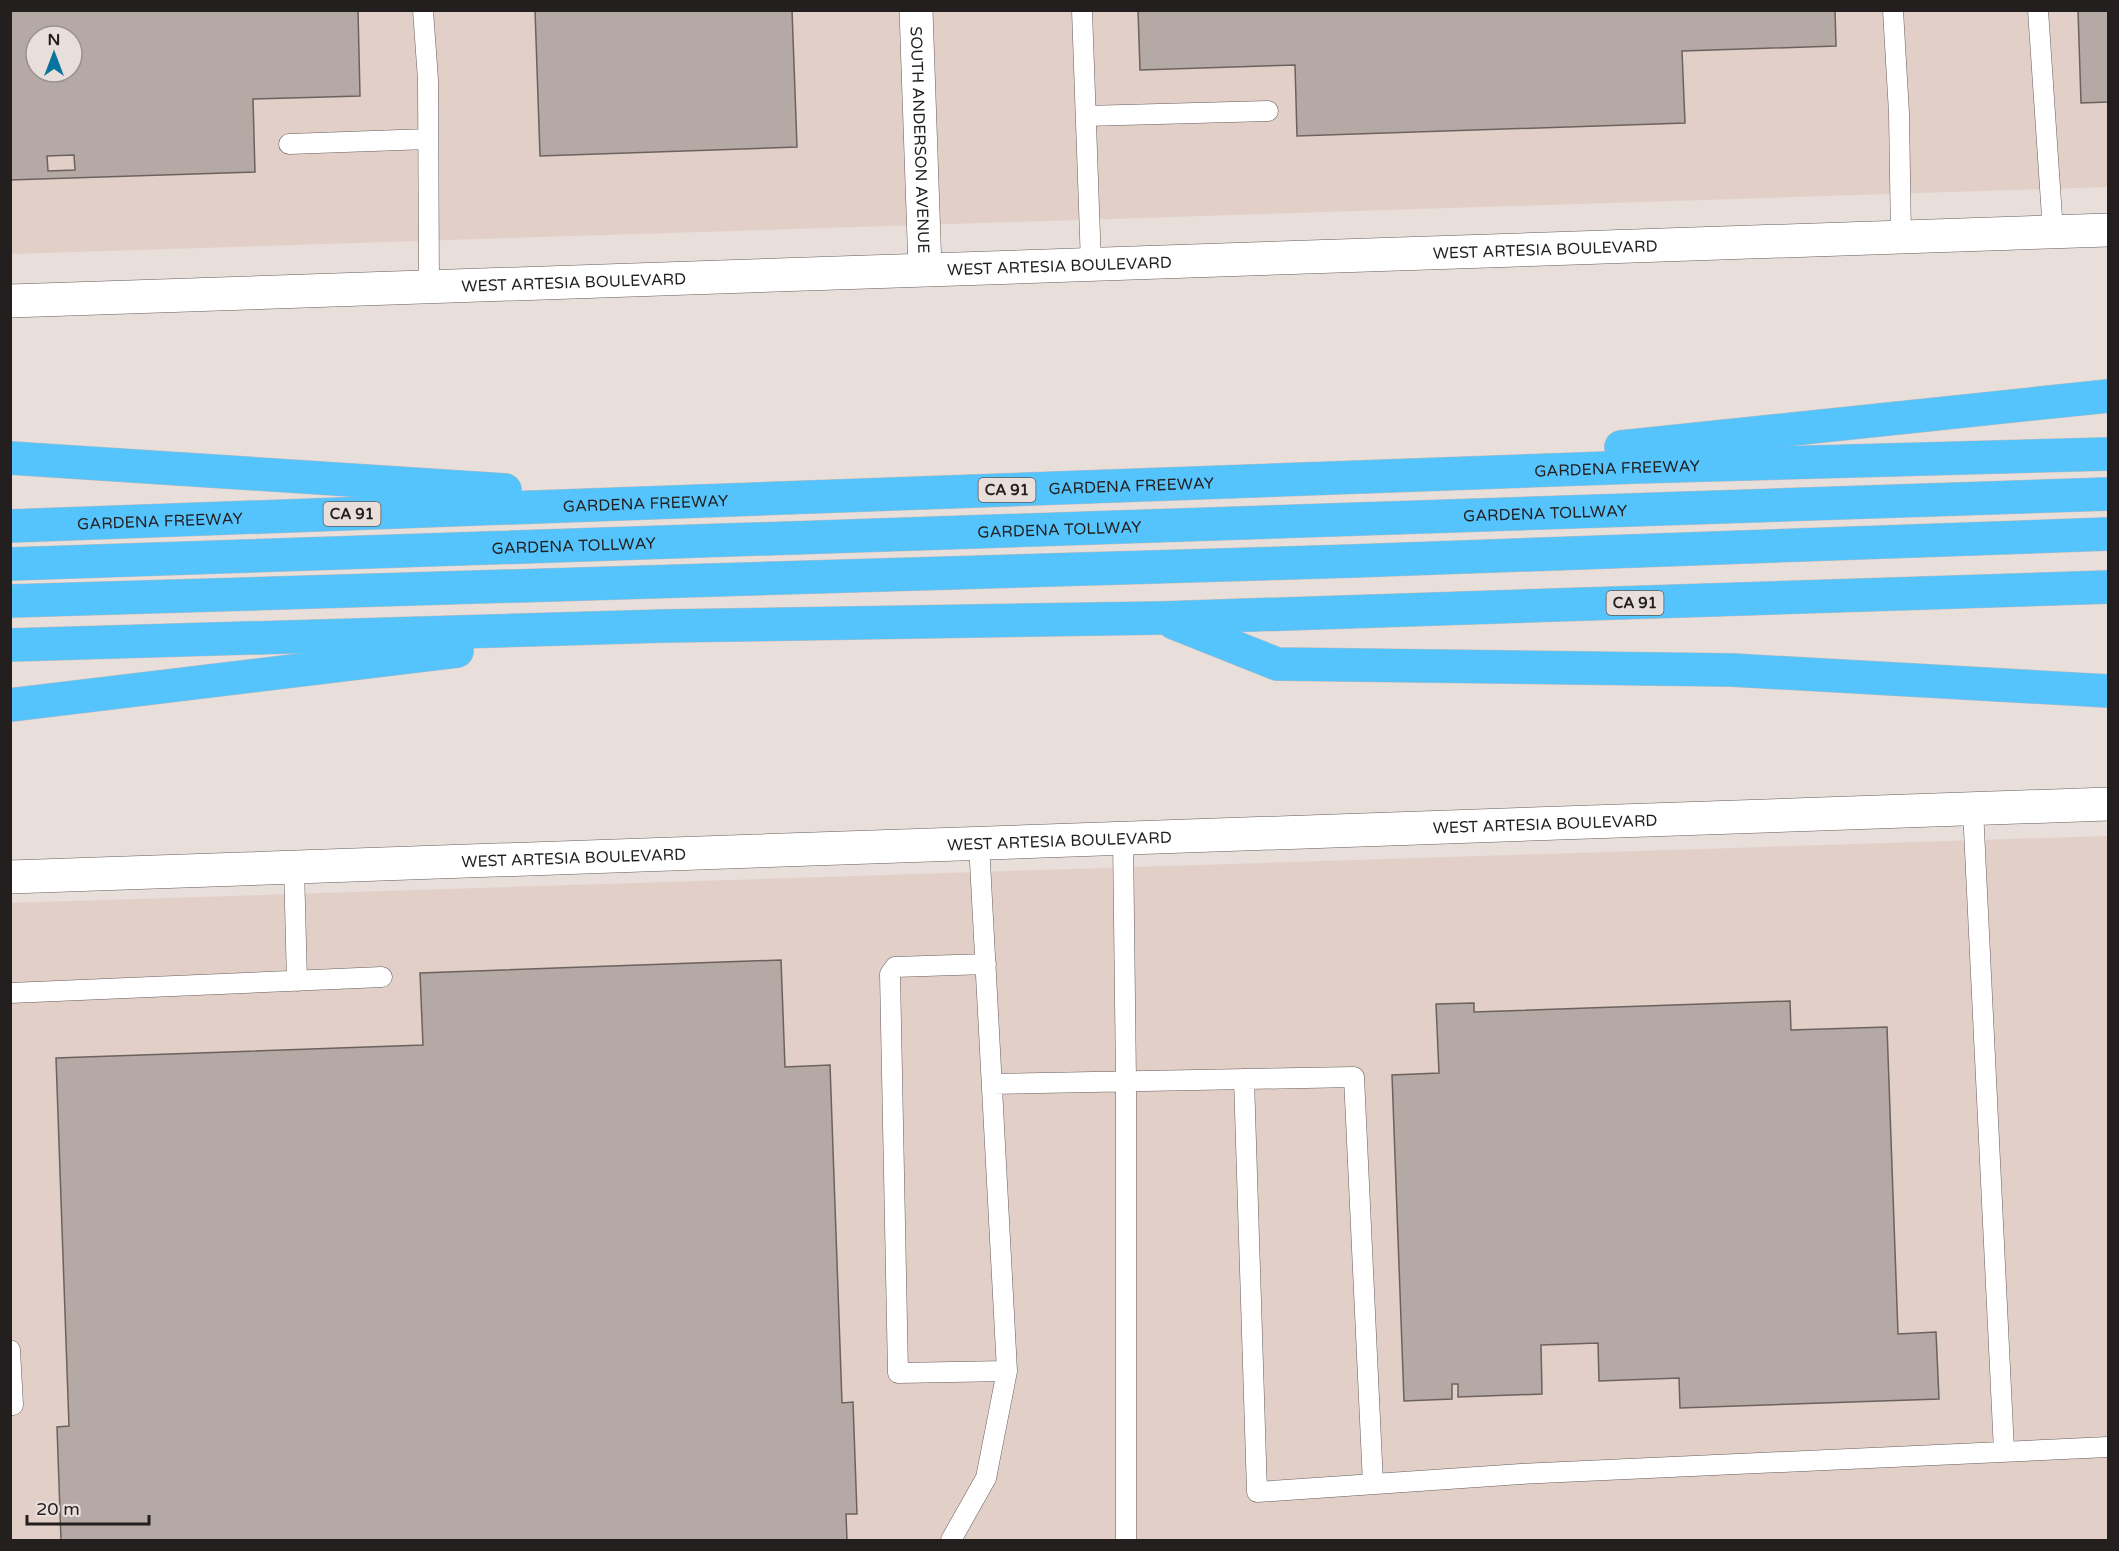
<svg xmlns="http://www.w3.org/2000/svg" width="2119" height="1551" font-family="'Varela Round',sans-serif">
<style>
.built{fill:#e2cfc8;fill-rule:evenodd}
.building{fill:#b4a9a5;stroke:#6b625e;stroke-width:1.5;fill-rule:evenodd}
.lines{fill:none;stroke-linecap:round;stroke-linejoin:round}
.service-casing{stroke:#665d59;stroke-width:21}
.minor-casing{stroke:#665d59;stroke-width:34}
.secondary-casing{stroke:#665d59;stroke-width:34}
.motorway-casing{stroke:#bdbcbc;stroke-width:34}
.service{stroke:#fff;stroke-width:20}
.minor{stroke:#fff;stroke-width:33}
.secondary{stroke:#fff;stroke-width:33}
.motorway{stroke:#55c3fc;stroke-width:33}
.labels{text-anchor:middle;stroke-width:6;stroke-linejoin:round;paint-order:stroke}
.shield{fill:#e8deda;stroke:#5e5856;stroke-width:1.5}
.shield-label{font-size:15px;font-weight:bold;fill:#231f1e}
.street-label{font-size:16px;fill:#231f1e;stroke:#e8deda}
</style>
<rect width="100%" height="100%" fill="#e8deda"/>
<path class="built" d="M 10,11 L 2108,11 L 2108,187 L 11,254 ZM 36,36 L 72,36 L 72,72 L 36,72 Z
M 2108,836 L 2108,1540 L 11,1540 L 10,903 Z"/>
<path class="building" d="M 10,10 L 358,10 L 360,96 L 253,99 L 255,172 L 10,180 ZM 36,36 L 72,36 L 72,72 L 36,72 ZM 74,155 L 75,170 L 48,171 L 47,156 Z
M 535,10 L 792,10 L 797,147 L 540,156 Z
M 1138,10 L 1835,10 L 1836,46 L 1682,51 L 1685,123 L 1297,136 L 1295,65 L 1140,70 Z
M 2078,10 L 2108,10 L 2108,102 L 2081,103 Z
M 781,960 L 785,1067 L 830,1065 L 842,1403 L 853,1402 L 857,1514 L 846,1514 L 847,1540 L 61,1540 L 57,1427 L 69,1426 L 56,1058 L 423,1045 L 420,973 Z
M 1790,1001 L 1791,1030 L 1887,1027 L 1898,1334 L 1936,1332 L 1939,1399 L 1680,1408 L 1679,1378 L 1599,1381 L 1598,1343 L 1541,1345 L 1542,1394 L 1458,1397 L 1458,1384 L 1452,1384 L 1452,1399 L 1404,1401 L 1392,1075 L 1439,1073 L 1436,1004 L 1474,1003 L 1474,1012 Z"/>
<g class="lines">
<g class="service-casing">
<path id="service" d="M 423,10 L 428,80 L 429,286
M 1082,10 L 1091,264
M 1893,10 L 1899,113 L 1901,237
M 2038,10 L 2053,232
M 1086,116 L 1268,111
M 289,144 L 428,139
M 1973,809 L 2004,1451
M 1123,838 L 1126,1081 L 1126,1540
M 294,867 L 297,981
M 986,964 L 895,967 L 890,974 L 898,1373 L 1007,1371
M 10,993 L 382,977
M 1244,1079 L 1257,1492 L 1521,1474 L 2108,1447
M 992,1084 L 1354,1077 L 1373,1484
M 10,1350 L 13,1405 L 10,1405
M 951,1540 L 986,1478 L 1007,1371 L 979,843"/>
</g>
<g class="minor-casing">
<g id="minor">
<path id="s1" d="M 916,10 L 925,269"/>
</g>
</g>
<g class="secondary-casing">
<g id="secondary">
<path id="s2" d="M 10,301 L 2108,230"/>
<path id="s3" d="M 10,877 L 2108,804"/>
</g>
</g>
<g class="motorway-casing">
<g id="motorway">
<path d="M 1621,447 L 2108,396"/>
<path d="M 10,458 L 505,490"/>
<path id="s4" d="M 10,526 L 1636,467 L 2108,454"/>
<path id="s5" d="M 10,564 L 2108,494"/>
<path d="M 10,601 L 1353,561 L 2108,534"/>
<path d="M 1174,623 L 1277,664 L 1732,670 L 2108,691"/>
<path d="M 10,645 L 664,626 L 1161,618 L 2108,587"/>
<path d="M 10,705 L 457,651"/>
</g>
</g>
<use href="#service" class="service"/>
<use href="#minor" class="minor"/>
<use href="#secondary" class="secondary"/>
<use href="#motorway" class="motorway"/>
</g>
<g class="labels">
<g class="shield">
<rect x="978.5" y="478" width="57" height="24" rx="4.5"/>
<rect x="323.5" y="502" width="57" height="24" rx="4.5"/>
<rect x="1606.5" y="591" width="57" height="24" rx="4.5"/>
</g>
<g class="shield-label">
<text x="1007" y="495">CA 91</text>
<text x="352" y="519">CA 91</text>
<text x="1635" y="608">CA 91</text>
</g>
<g class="street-label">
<text dy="6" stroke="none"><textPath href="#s1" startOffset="130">SOUTH ANDERSON AVENUE</textPath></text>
<text dy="6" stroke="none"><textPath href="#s2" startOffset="1536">WEST ARTESIA BOULEVARD</textPath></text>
<text dy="6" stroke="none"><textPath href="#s2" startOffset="1050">WEST ARTESIA BOULEVARD</textPath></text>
<text dy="6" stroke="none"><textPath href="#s2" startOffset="564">WEST ARTESIA BOULEVARD</textPath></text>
<text dy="6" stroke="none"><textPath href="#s4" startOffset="1608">GARDENA FREEWAY</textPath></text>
<text dy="6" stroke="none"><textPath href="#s4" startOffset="1122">GARDENA FREEWAY</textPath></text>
<text dy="6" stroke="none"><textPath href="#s4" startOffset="636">GARDENA FREEWAY</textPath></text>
<text dy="6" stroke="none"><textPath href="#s5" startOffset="1536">GARDENA TOLLWAY</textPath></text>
<text dy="6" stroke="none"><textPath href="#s4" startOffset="150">GARDENA FREEWAY</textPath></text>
<text dy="6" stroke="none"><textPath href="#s5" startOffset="1050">GARDENA TOLLWAY</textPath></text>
<text dy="6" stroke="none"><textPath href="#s5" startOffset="564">GARDENA TOLLWAY</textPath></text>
<text dy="6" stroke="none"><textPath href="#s3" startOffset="1536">WEST ARTESIA BOULEVARD</textPath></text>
<text dy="6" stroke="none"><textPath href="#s3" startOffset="1050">WEST ARTESIA BOULEVARD</textPath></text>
<text dy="6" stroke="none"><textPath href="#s3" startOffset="564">WEST ARTESIA BOULEVARD</textPath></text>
</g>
</g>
<rect width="2119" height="1551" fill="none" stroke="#231f1e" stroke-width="24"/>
<g transform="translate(54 54)"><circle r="28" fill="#e8deda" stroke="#99928f" stroke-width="1.5"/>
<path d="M0-4.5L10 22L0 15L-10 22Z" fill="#08739e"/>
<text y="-9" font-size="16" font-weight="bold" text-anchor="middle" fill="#231f1e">N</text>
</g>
<path d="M27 1515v9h122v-9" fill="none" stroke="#231f1e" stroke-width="3"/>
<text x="36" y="1515" font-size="18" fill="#231f1e" stroke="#e8deda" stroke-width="4.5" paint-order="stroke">20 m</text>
</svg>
